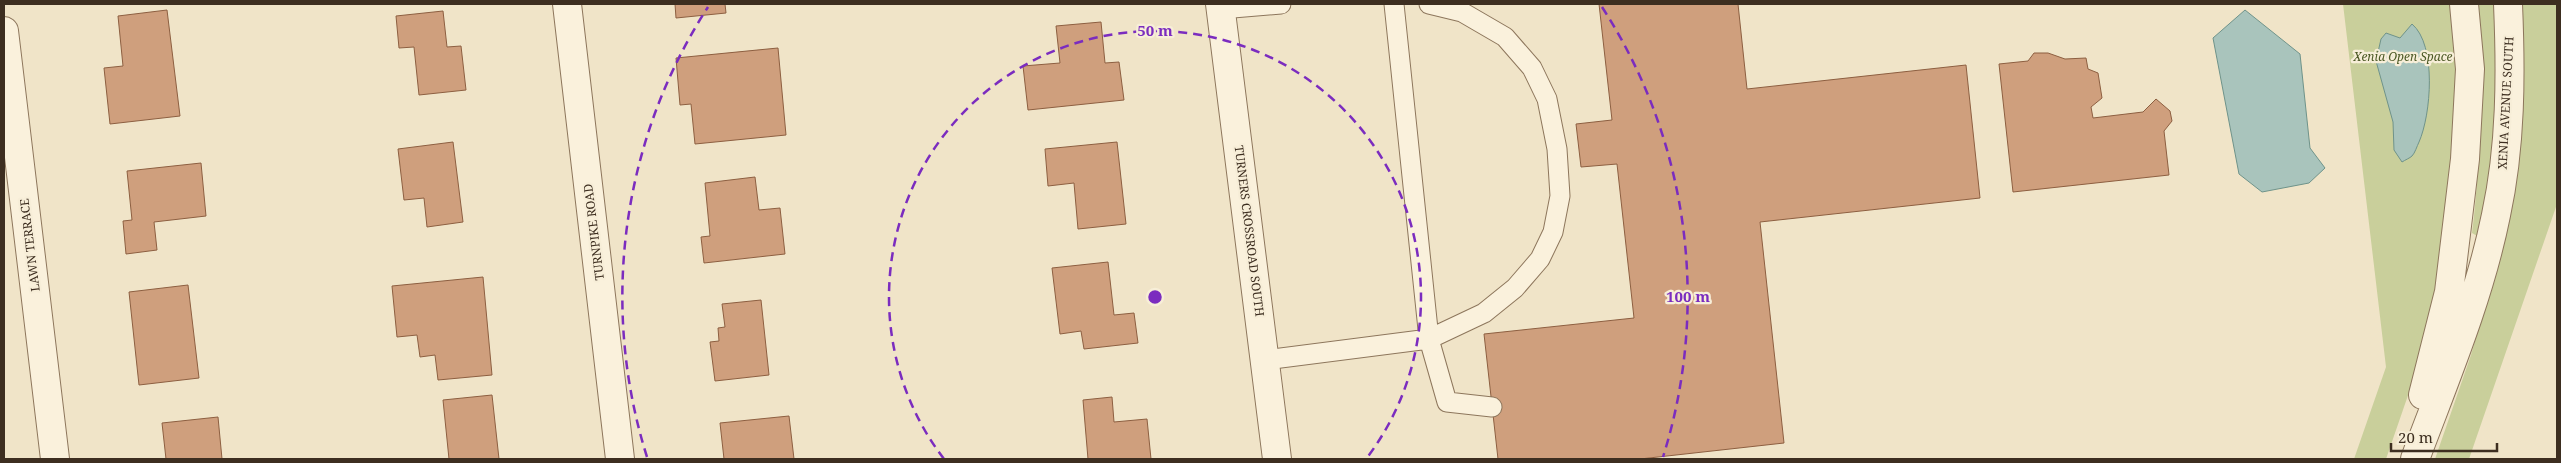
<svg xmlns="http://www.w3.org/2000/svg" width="2561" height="463" font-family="'Noto Serif',serif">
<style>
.green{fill:#c9cf9b}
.water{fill:#a9c4bc;stroke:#6f938a}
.building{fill:#cf9f7d;stroke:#8d5f41}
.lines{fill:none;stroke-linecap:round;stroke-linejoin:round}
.service-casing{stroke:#8d765c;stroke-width:21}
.minor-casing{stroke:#8d765c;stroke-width:30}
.tertiary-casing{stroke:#8d765c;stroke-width:30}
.service{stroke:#faf1dc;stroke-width:19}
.minor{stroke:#faf1dc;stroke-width:28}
.tertiary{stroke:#faf1dc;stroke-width:28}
.ring{fill:none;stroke:#7b2cbf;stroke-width:2.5;stroke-dasharray:9 6}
.labels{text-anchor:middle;stroke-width:4.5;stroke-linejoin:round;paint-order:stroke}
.park-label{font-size:12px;font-style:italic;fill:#4d5a26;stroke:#f7eed8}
.street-label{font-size:12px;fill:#3d2e20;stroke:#f7eed8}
.centre{fill:#7b2cbf;stroke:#f7eed8;stroke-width:2.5}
.ring-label{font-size:15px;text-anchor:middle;font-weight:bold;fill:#7b2cbf;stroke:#f7eed8;stroke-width:4.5;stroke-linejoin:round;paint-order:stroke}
</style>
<rect width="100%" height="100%" fill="#f0e4c8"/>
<path class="green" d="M 2343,4 L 2453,4 L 2456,62 L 2455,103 L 2444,258 L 2423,352 L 2386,459 L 2354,459 L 2386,367 Z
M 2476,4 L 2496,4 L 2497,53 L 2494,148 L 2479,237 L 2472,233 C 2482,157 2479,81 2476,4 Z
M 2520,4 L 2557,4 L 2557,204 L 2469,459 L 2435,459 L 2471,355 L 2493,277 Z"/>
<path class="water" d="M 2245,10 L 2300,54 L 2310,148 L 2325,168 L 2309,183 L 2262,192 L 2239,174 L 2213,38 Z
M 2412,24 C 2437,45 2431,115 2419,142 C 2417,146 2415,153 2412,156 C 2410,158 2405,160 2402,162 L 2394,150 L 2393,122 L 2376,61 L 2381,39 L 2386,33 L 2400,38 Z"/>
<path class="building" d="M 675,4 L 725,4 L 726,13 L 676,18 Z
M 1599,4 L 1738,4 L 1747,89 L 1966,65 L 1980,198 L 1760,222 L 1784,443 L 1640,459 L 1498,459 L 1484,334 L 1634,318 L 1617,164 L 1581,167 L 1576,124 L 1612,120 Z
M 167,10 L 180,116 L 110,124 L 104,68 L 123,66 L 118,16 Z
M 443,11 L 447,47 L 461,46 L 466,90 L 419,95 L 414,47 L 399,48 L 396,16 Z
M 1101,22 L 1105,63 L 1119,62 L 1124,100 L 1028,110 L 1023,66 L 1060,63 L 1056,26 Z
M 778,48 L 786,135 L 695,144 L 691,104 L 680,105 L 676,58 Z
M 2034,53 L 2048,53 L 2065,59 L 2086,58 L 2088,69 L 2098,73 L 2102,98 L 2091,107 L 2093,118 L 2143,112 L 2156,99 L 2170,111 L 2172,121 L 2164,131 L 2169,175 L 2013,192 L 1999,64 L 2028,61 Z
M 453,142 L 463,222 L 427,227 L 424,198 L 404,200 L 398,149 Z
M 1117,142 L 1126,224 L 1078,229 L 1074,183 L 1048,186 L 1045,149 Z
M 201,163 L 206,216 L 154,222 L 157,250 L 126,254 L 123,221 L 132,220 L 127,171 Z
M 755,177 L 759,210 L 780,208 L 785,254 L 704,263 L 701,237 L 710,236 L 705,183 Z
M 1108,262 L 1114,315 L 1134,313 L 1138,343 L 1084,349 L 1081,331 L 1060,334 L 1052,268 Z
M 483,277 L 492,375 L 438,380 L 435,355 L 420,357 L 417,335 L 397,337 L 392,286 Z
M 188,285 L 199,378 L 139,385 L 129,292 Z
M 761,300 L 769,375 L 715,381 L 710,342 L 719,341 L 718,328 L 725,327 L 722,304 Z
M 492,395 L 499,459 L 449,459 L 443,400 Z
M 1112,397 L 1114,422 L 1147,419 L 1151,459 L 1088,459 L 1083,400 Z
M 789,416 L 794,459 L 724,459 L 720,423 Z
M 218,417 L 222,459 L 166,459 L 162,423 Z"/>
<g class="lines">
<g class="service-casing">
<path id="service" d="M 1394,4 L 1429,339 L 1447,402 L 1492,407
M 1221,9 L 1281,4
M 1265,360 L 1429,339 L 1484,313 L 1515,288 L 1540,259 L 1553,232 L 1560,196 L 1557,149 L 1547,99 L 1532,68 L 1505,37 L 1462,12 L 1429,4"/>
</g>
<g class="minor-casing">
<path id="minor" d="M 567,4 L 620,459
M 1220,4 L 1277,459
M 4,31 L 55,459"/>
</g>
<g class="tertiary-casing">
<path id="tertiary" d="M 2423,395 L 2449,292 L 2465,159 L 2470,69 L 2464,4
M 2415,459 C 2445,379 2479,299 2496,215 C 2511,146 2511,74 2508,4"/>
</g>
<use href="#service" class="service"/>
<use href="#minor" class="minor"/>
<use href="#tertiary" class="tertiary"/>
</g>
<g class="ring">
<path d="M944 459A266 266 0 1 1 1366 459"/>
<path d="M647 457A533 533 0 0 1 708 7M1602 7A533 533 0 0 1 1663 457"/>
</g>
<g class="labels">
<g class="park-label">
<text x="2403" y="61">Xenia Open Space</text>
</g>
<g class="street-label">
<text transform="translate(2506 103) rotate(-87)" y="4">XENIA AVENUE SOUTH</text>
<text transform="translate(1249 231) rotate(83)" y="4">TURNERS CROSSROAD SOUTH</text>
<text transform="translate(594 232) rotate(-97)" y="4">TURNPIKE ROAD</text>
<text transform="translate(30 245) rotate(-97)" y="4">LAWN TERRACE</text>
</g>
</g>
<circle cx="1155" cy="297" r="8" class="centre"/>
<g class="ring-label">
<text x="1155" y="36">50 m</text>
<text x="1688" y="302">100 m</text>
</g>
<rect width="2561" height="463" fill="none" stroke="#3d2e20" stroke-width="10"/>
<path d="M2391 443v8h106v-8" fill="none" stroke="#3d2e20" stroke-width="2.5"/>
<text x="2398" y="443" font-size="15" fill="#3d2e20" stroke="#f7eed8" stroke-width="4" paint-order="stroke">20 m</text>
</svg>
